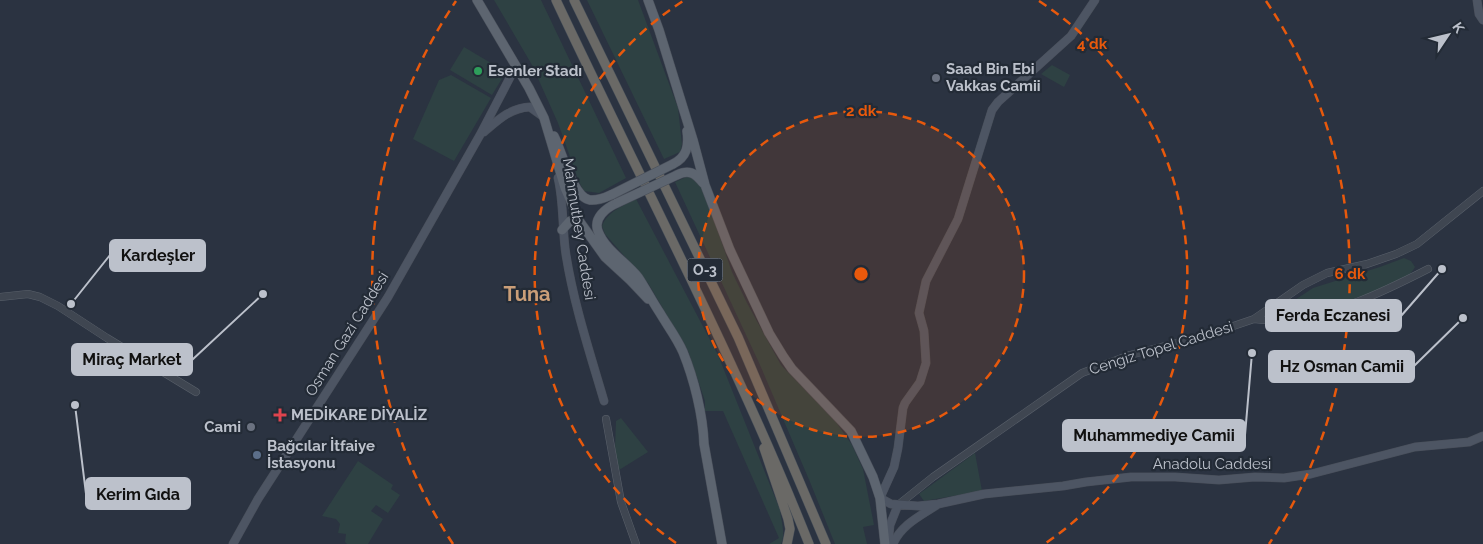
<svg xmlns="http://www.w3.org/2000/svg" width="1483" height="544" font-family="Raleway,sans-serif">
<style>
.green{fill:#2e4143}
.lines{fill:none;stroke-linecap:round;stroke-linejoin:round}
.tertiary-casing{stroke:#5a616b;stroke-width:8}
.secondary-casing{stroke:#494f5a;stroke-width:9}
.primary-casing{stroke:#494f5a;stroke-width:10}
.trunk-casing{stroke:#464e58;stroke-width:10}
.tertiary{stroke:#3f4651;stroke-width:7}
.secondary{stroke:#4d5563;stroke-width:8}
.primary{stroke:#5d6570;stroke-width:9}
.trunk{stroke:#6a6966;stroke-width:9}
.primary-bridge-casing{stroke:#494f5a;stroke-width:10;stroke-linecap:butt}
.primary-bridge{stroke:#5d6570;stroke-width:9}
.ring{fill:none;stroke:#e8590c;stroke-width:2.5;stroke-dasharray:9 6}
.leisure-dot{fill:#2e9e5b;stroke:#232b36;stroke-width:2}
.worship-dot{fill:#6b7280;stroke:#232b36;stroke-width:2}
.health-dot{fill:#e0444e;stroke:#232b36;stroke-width:2}
.service-dot{fill:#5c6f8a;stroke:#232b36;stroke-width:2}
.labels{text-anchor:middle;stroke-width:4.5;stroke-linejoin:round;paint-order:stroke}
.shield{fill:#232b36;stroke:#8e949e;stroke-width:1}
.shield-label{font-size:14px;font-weight:bold;fill:#bcc1cb}
.poi-label{font-size:15px;font-weight:bold;fill:#bcc1cb;stroke:#232b36;text-anchor:start}
.street-label{font-size:15px;fill:#bcc1cb;stroke:#232b36}
.district-label{font-size:20px;font-weight:bold;fill:#ca9e78;stroke:#232b36}
.centre{fill:#e8590c;stroke:#232b36;stroke-width:2.5}
.ring-label{font-size:15px;text-anchor:middle;font-weight:bold;fill:#e8590c;stroke:#232b36;stroke-width:4.5;stroke-linejoin:round;paint-order:stroke}
.leader{fill:none;stroke:#bcc1cb;stroke-width:2}
.callout-dot{fill:#bcc1cb;stroke:#232b36;stroke-width:2}
.callout{fill:#bcc1cb;stroke:#bcc1cb;stroke-width:2}
.callout-label{font-size:16px;text-anchor:middle;font-weight:bold;fill:#111}
</style>
<rect width="100%" height="100%" fill="#2b3341"/>
<path class="green" d="M 494,0 L 541,0 L 626,178 L 599,193 L 584,191 L 579,182 L 558,123 L 532,65 Z
M 587,0 L 638,0 L 678,108 L 682,144 L 680,152 L 664,159 Z
M 464,47 L 506,72 L 492,95 L 450,70 Z
M 1052,65 L 1070,75 L 1064,87 L 1041,74 Z
M 451,75 L 491,98 L 454,161 L 413,139 L 439,80 Z
M 686,177 L 693,177 L 701,183 L 732,272 L 747,303 L 781,365 L 836,422 L 852,445 L 863,469 L 874,525 L 863,527 L 867,544 L 835,544 L 810,482 L 760,365 L 675,182 Z
M 636,199 L 718,355 L 780,510 C 781,520 786,534 781,544 L 769,544 L 779,538 L 723,411 L 705,411 L 705,401 L 688,351 L 648,283 L 605,234 L 602,226 C 608,211 623,206 636,199 Z
M 1404,258 L 1411,261 L 1415,267 C 1412,272 1409,276 1404,278 C 1383,290 1298,321 1276,317 L 1275,313 L 1313,288 L 1380,267 Z
M 621,418 L 648,452 L 619,470 L 615,449 L 616,421 Z
M 975,453 L 982,491 L 924,501 L 919,494 Z
M 358,461 L 393,485 L 391,489 L 400,495 L 388,513 L 376,505 L 371,511 L 383,519 L 368,544 L 347,544 L 345,542 L 346,534 L 338,533 L 340,524 L 336,519 L 322,516 Z"/>
<g class="lines">
<g class="tertiary-casing">
<path id="tertiary" d="M 0,297 L 28,294 L 40,297 L 58,306 L 107,338 L 196,392
M 1254,319 C 1263,320 1273,321 1282,320 C 1334,316 1383,292 1428,269
M 606,419 L 621,502 L 636,544
M 898,505 L 933,477 L 1082,373 L 1130,355 L 1207,335 L 1254,319 L 1303,285 L 1327,273 L 1367,264 L 1396,254 L 1417,244 L 1483,191"/>
</g>
<g class="secondary-casing">
<path id="secondary" d="M 1095,0 L 1071,36 L 998,102 L 992,110 L 958,219 L 926,281 L 919,313 L 924,331 L 926,363 L 920,382 L 905,403 L 903,408 L 898,448 L 894,467 L 880,498 L 891,504 L 918,506 L 938,504 L 984,494 L 1063,486 L 1086,482 L 1131,477 L 1175,477 L 1219,480 L 1255,477 L 1284,478 L 1311,474 L 1415,447 L 1469,442 L 1483,436
M 1477,0 L 1479,14 L 1483,20
M 484,132 C 498,120 510,108 530,107 L 541,115
M 558,178 C 564,203 562,230 566,255 C 574,305 590,353 604,401
M 233,544 L 258,499 L 388,297 L 480,135 L 516,66
M 888,544 L 890,525 L 898,505
M 893,544 C 901,525 920,516 937,505"/>
</g>
<g class="primary-casing">
<path id="primary" d="M 477,0 L 529,88 L 544,118 L 565,188 L 580,222 L 605,257 L 630,280 L 648,299
M 648,0 L 659,30 L 693,140 L 705,185 L 730,250 L 769,333 L 783,356 L 792,369 L 851,431 L 873,477 L 880,498 L 885,544
M 554,136 C 562,151 573,198 590,200 C 599,201 606,197 613,194
M 673,164 C 687,157 689,146 687,131
M 677,175 C 689,169 695,173 703,183
M 617,203 C 606,208 593,218 598,231 C 605,250 626,262 638,277 C 646,289 652,301 660,313 C 667,325 677,338 683,352 C 694,379 703,415 704,444 L 722,544
M 562,230 L 570,221 L 580,222"/>
</g>
<g class="trunk-casing">
<path id="trunk" d="M 556,0 C 641,181 735,358 809,544
M 574,0 L 738,337 L 826,544
M 764,448 L 788,519 L 790,529 L 787,544"/>
</g>
<use href="#tertiary" class="tertiary"/>
<use href="#secondary" class="secondary"/>
<use href="#primary" class="primary"/>
<use href="#trunk" class="trunk"/>
<g class="primary-bridge-casing">
<path id="primary-bridge" d="M 613,194 L 673,164
M 617,203 L 677,175"/>
</g>
<use href="#primary-bridge" class="primary-bridge"/>
</g>
<circle cx="861" cy="274" r="163" fill="#e8590c" fill-opacity=".12"/>
<g class="ring">
<circle cx="861" cy="274" r="163"/>
<path d="M676 543A326 326 0 0 1 683 1M1039 1A326 326 0 0 1 1046 543"/>
<path d="M453 544A489 489 0 0 1 456 1M1266 1A489 489 0 0 1 1269 544"/>
</g>
<circle class="leisure-dot" cx="478" cy="71" r="5"/>
<g class="worship-dot">
<circle cx="936" cy="78" r="5"/>
<circle cx="251" cy="427" r="5"/>
</g>
<path class="health-dot" d="M277.5 407.5h5v5h5v5h-5v5h-5v-5h-5v-5h5z"/>
<circle class="service-dot" cx="257" cy="455" r="5"/>
<g class="labels">
<rect class="shield" x="687.5" y="258.5" width="35" height="23" rx="4"/>
<g class="shield-label">
<text x="705" y="275">O-3</text>
</g>
<g class="poi-label">
<text x="946" y="74">Saad Bin Ebi<tspan x="946" dy="17">Vakkas Camii</tspan></text>
<text x="488" y="76">Esenler Stadı</text>
<text x="291" y="420">MEDİKARE DİYALİZ</text>
<text x="241" y="432" text-anchor="end">Cami</text>
<text x="267" y="451">Bağcılar İtfaiye<tspan x="267" dy="17">İstasyonu</tspan></text>
</g>
<g class="street-label">
<text transform="translate(579 229) rotate(81)" y="5">Mahmutbey Caddesi</text>
<text transform="translate(347 334) rotate(-58)" y="5">Osman Gazi Caddesi</text>
<text transform="translate(1161 348) rotate(-17)" y="5">Cengiz Topel Caddesi</text>
<text x="1212" y="469">Anadolu Caddesi</text>
</g>
<g class="district-label">
<text x="527" y="301">Tuna</text>
</g>
</g>
<circle cx="861" cy="274" r="8" class="centre"/>
<g class="ring-label">
<text x="1092" y="49">4 dk</text>
<text x="861" y="116">2 dk</text>
<text x="1350" y="279">6 dk</text>
</g>
<path class="leader" d="M71 304L110 255M1442 269L1401 316M263 294L192 360M1463 318L1414 366M1252 353L1245 435M75 405L86 494"/>
<g class="callout-dot">
<circle cx="71" cy="304" r="5"/>
<circle cx="1442" cy="269" r="5"/>
<circle cx="263" cy="294" r="5"/>
<circle cx="1463" cy="318" r="5"/>
<circle cx="1252" cy="353" r="5"/>
<circle cx="75" cy="405" r="5"/>
</g>
<g class="callout">
<rect x="110" y="240" width="95" height="31" rx="5"/>
<rect x="1266" y="300" width="135" height="31" rx="5"/>
<rect x="72" y="344" width="120" height="31" rx="5"/>
<rect x="1269" y="351" width="145" height="31" rx="5"/>
<rect x="1063" y="420" width="182" height="31" rx="5"/>
<rect x="86" y="478" width="104" height="31" rx="5"/>
</g>
<g class="callout-label">
<text x="158" y="261">Kardeşler</text>
<text x="1333" y="321">Ferda Eczanesi</text>
<text x="132" y="365">Miraç Market</text>
<text x="1342" y="372">Hz Osman Camii</text>
<text x="1154" y="441">Muhammediye Camii</text>
<text x="138" y="500">Kerim Gıda</text>
</g>
<g transform="translate(1448 35) rotate(55)" stroke="#232b36" stroke-width="4" paint-order="stroke">
<path d="M0-4L9 19L0 12L-9 19Z" fill="#bcc1cb"/>
<text y="-8" font-size="14" font-weight="bold" text-anchor="middle" fill="#bcc1cb">K</text>
</g>
</svg>
